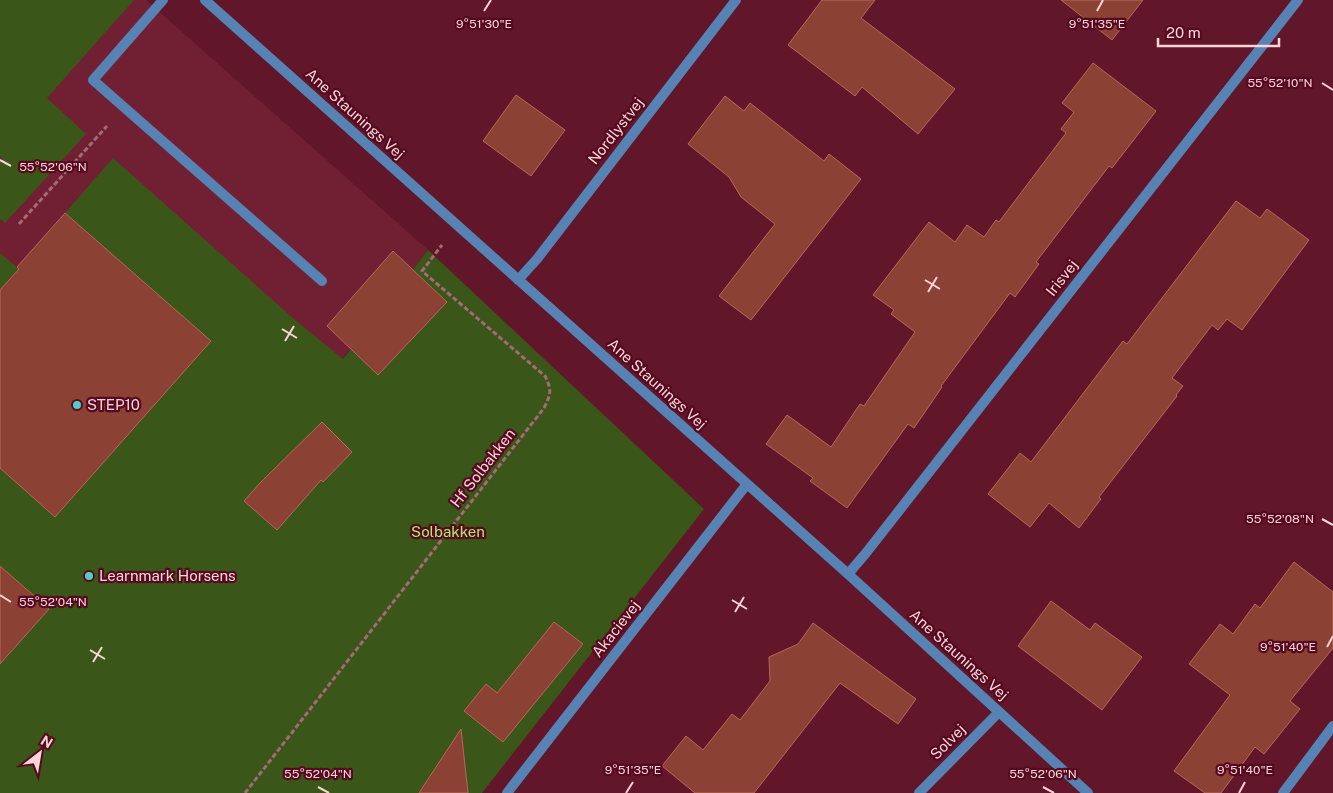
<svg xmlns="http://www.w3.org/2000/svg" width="1333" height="793" font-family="'Public Sans',sans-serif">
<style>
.built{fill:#712034}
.green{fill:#3a5618}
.building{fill:#8c4135;stroke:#b8685a}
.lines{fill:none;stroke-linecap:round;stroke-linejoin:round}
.path{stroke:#a46a76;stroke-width:3;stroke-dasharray:5 2.5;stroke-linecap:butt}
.lane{stroke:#5683b3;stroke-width:10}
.street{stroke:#5683b3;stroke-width:10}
.ticks{fill:none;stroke:#fad4d8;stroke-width:2}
.poi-dot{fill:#54cdc8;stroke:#550a1f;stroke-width:2}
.labels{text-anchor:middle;stroke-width:4.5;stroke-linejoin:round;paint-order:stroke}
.street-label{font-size:15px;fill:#fad4d8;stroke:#550a1f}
.poi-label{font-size:15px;fill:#fad4d8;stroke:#550a1f;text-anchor:start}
.park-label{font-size:15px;fill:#aeeb6f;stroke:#550a1f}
.ticks-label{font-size:12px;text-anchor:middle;fill:#fad4d8;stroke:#550a1f;stroke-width:4.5;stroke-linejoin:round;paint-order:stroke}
</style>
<rect width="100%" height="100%" fill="#611729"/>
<path class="built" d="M 0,0 L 146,0 L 428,250 L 0,793 Z"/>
<path class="green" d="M 0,0 L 134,0 L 47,98 L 86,134 L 5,223 L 0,219 L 0,162 L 3,159 L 0,156 Z
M 113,158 L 294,319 L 343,359 L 428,250 L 704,509 L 482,793 L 0,793 L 0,664 L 49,609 L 0,566 L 0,468 L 55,517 L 211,341 L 65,213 Z
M 0,253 L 19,269 L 0,290 Z"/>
<path class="building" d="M 822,0 L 875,0 L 861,18 L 955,89 L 918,134 L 862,87 L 855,96 L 788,45 Z
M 1061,0 L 1143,0 L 1112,40 Z
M 1093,63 L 1156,111 L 1112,168 L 1109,166 L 1036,262 L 1039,264 L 1015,297 L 1010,293 L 941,386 L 942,387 L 914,428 L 908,424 L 847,508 L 810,481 L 813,478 L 766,444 L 787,415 L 831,447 L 860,404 L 864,406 L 915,332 L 891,314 L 894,310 L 873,295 L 929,222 L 955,242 L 967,225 L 984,237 L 996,220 L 999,222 L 1066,133 L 1061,129 L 1074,112 L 1062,103 Z
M 516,95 L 565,130 L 531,176 L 483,141 Z
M 725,96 L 744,111 L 750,103 L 824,161 L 829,154 L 861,179 L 751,320 L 719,296 L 775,224 L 741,197 L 729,177 L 688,144 Z
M 1236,201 L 1260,218 L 1267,209 L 1309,240 L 1242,330 L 1227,319 L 1218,330 L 1212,325 L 1172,378 L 1183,386 L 1176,395 L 1177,396 L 1099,497 L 1101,499 L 1079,528 L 1049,503 L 1030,527 L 988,494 L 1020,453 L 1031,462 L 1123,341 L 1127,344 Z
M 65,213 L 211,341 L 55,517 L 0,468 L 0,290 L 19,269 L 17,267 Z
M 393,251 L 447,302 L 378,375 L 327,326 Z
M 322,422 L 352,452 L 323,482 L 321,480 L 277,530 L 244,501 L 260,483 Z
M 1294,562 L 1333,592 L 1333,648 L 1290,701 L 1300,709 L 1264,754 L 1255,747 L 1221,793 L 1205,793 L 1174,771 L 1230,695 L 1189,664 L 1220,624 L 1233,634 L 1255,604 L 1260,608 Z
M 0,566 L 49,609 L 0,664 Z
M 1051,601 L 1090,630 L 1095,623 L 1142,657 L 1102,710 L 1018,646 Z
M 554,622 L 583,644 L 503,742 L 464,711 L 486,684 L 497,693 Z
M 813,623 L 916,699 L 898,724 L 840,683 L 754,793 L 695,793 L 662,766 L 686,736 L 703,750 L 732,714 L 740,720 L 770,681 L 769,657 L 798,644 Z
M 461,729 L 468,793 L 419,793 Z"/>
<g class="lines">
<path class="path" d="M 19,224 L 107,126
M 245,793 L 544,408 C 551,394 552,390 545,376 L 422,271 L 442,245"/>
<path class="lane" d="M 163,0 L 93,80 L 322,281
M 919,793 L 999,712"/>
<path class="street" d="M 205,0 L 848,574 L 1088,793
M 518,280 L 537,259 L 736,0
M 848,574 L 866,553 L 1298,0
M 507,793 L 747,484
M 1283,793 L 1333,726"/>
</g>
<path class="ticks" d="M 484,11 L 491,0M 1097,11 L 1103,0M 1322,83 L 1333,90M 0,160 L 11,166M 925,280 L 940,289M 928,292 L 937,277M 282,329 L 297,338M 285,341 L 294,326M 1322,519 L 1333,525M 0,595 L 11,602M 732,600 L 747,609M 735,612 L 744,597M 1327,647 L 1333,636M 90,650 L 105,659M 93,662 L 102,647M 318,787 L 329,793M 1043,787 L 1054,793M 626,793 L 633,782M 1239,793 L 1245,782"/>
<g class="poi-dot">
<circle cx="77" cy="405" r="5"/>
<circle cx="89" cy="576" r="5"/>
</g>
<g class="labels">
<g class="street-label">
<text transform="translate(355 114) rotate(42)" y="5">Ane Staunings Vej</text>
<text transform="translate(616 131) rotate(-52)" y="5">Nordlystvej</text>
<text transform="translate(1062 278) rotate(-52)" y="5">Irisvej</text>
<text transform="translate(657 384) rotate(42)" y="5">Ane Staunings Vej</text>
<text transform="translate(483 468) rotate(-52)" y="5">Hf Solbakken</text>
<text transform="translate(616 629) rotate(-52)" y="5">Akacievej</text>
<text transform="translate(959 655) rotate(42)" y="5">Ane Staunings Vej</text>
<text transform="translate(948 742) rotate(-45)" y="5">Solvej</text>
</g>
<g class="poi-label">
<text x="87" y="410">STEP10</text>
<text x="99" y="581">Learnmark Horsens</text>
</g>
<g class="park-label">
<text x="448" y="537">Solbakken</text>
</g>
</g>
<g class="ticks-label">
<text x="484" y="28">9°51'30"E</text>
<text x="1097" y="28">9°51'35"E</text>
<text x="1280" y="87">55°52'10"N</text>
<text x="53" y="171">55°52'06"N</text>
<text x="1280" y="523">55°52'08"N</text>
<text x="53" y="606">55°52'04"N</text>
<text x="1288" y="651">9°51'40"E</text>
<text x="633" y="774">9°51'35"E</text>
<text x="1245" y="774">9°51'40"E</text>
<text x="318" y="778">55°52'04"N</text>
<text x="1043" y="778">55°52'06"N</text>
</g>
<g transform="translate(40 753) rotate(31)" stroke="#550a1f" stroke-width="4" paint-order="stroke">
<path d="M0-4L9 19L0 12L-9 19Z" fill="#fad4d8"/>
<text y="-8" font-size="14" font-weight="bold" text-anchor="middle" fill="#fad4d8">N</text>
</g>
<path d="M1158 38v8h121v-8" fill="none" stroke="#fad4d8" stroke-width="2.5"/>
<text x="1166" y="38" font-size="15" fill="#fad4d8" stroke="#550a1f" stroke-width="4" paint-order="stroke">20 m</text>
</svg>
